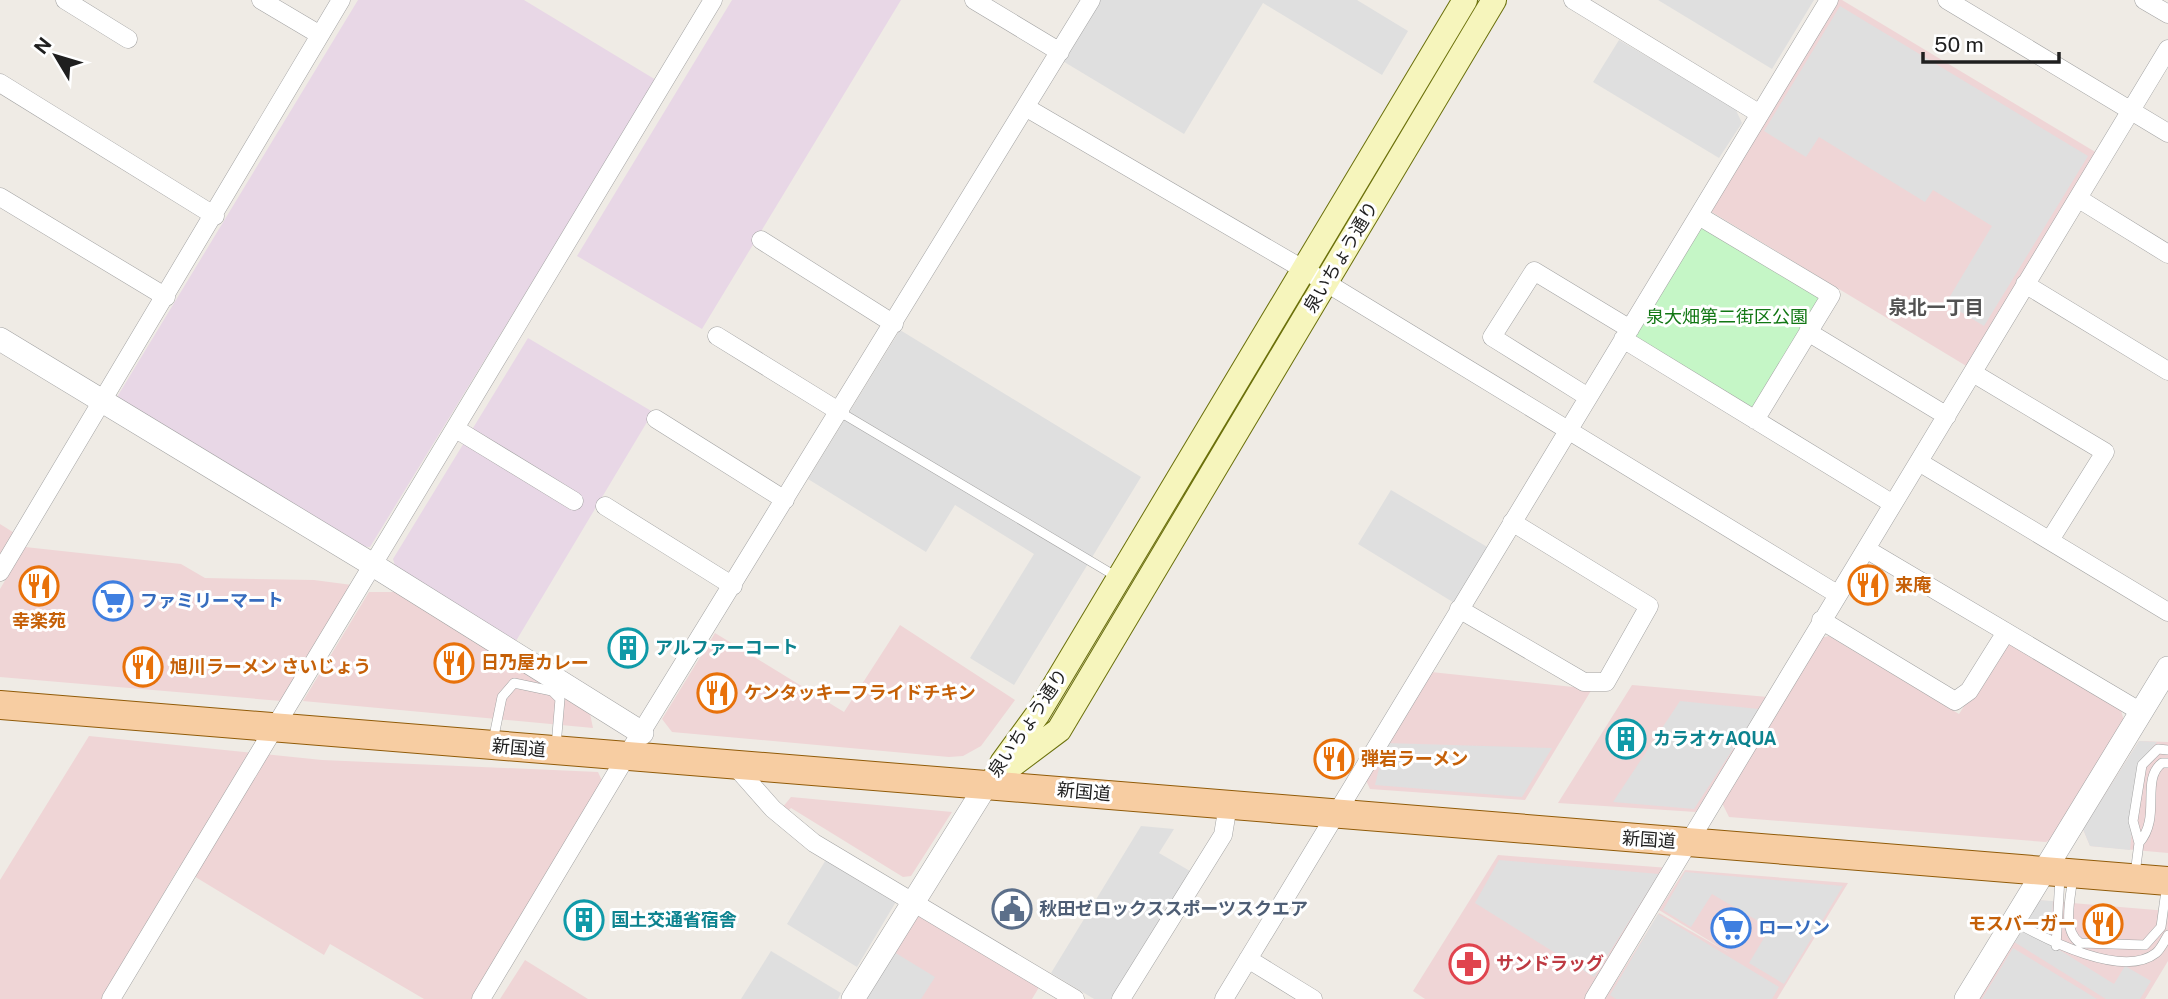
<svg xmlns="http://www.w3.org/2000/svg" width="2168" height="999" font-family="'Public Sans','Noto Sans JP',sans-serif">
<style>
.commercial{fill:#efd5d6}
.industrial{fill:#e8d7e6}
.park{fill:#c5f6c6}
.parking{fill:#dfdfdf}
.lines{fill:none;stroke-linecap:round;stroke-linejoin:round}
.service-casing{stroke:#a3a3a3;stroke-width:10}
.minor-casing{stroke:#a3a3a3;stroke-width:19}
.tertiary-casing{stroke:#a3a3a3;stroke-width:24}
.secondary-casing{stroke:#6b700b;stroke-width:26}
.primary-casing{stroke:#915b08;stroke-width:30}
.service{stroke:#fff;stroke-width:9}
.minor{stroke:#fff;stroke-width:18}
.tertiary{stroke:#fff;stroke-width:23}
.secondary{stroke:#f6f5bc;stroke-width:24}
.primary{stroke:#f7cda2;stroke-width:28}
.labels{text-anchor:middle;stroke-width:6;stroke-linejoin:round;paint-order:stroke}
.street-label{font-size:18px;fill:#1f1f1f;stroke:#fff}
.park-label{font-size:18px;fill:#127714;stroke:#fff}
.food-label{font-size:18px;font-weight:bold;fill:#c56008;stroke:#fff;text-anchor:start}
.shop-label{font-size:18px;font-weight:bold;fill:#366cbe;stroke:#fff;text-anchor:start}
.culture-label{font-size:18px;font-weight:bold;fill:#0d838f;stroke:#fff;text-anchor:start}
.service-label{font-size:18px;font-weight:bold;fill:#4e5e75;stroke:#fff;text-anchor:start}
.health-label{font-size:18px;font-weight:bold;fill:#be3a42;stroke:#fff;text-anchor:start}
.neighbourhood-label{font-size:19px;font-weight:bold;fill:#525252;stroke:#fff}
</style>
<rect width="100%" height="100%" fill="#efebe5"/>
<path class="commercial" d="M 1836,0 L 1842,0 L 2097,153 L 1968,367 L 1710,211 Z
M 0,524 L 16,534 L 0,560 Z
M 25,547 L 181,564 L 205,578 L 314,580 L 352,585 L 281,701 L 0,677 L 0,589 Z
M 369,592 L 400,592 L 589,709 L 593,728 L 303,701 Z
M 900,625 L 1015,700 L 981,746 L 963,756 L 949,757 L 672,732 L 662,719 L 715,633 L 844,712 Z
M 1829,636 L 1959,714 L 2004,644 L 2012,643 L 2120,707 L 2124,721 L 2055,837 L 2046,842 L 1729,817 L 1721,801 L 1820,638 Z
M 1431,672 L 1592,689 L 1525,800 L 1370,789 L 1363,774 Z
M 1632,685 L 1768,697 L 1696,812 L 1558,803 Z
M 89,736 L 322,760 L 598,772 L 604,785 L 471,999 L 424,999 L 330,944 L 324,955 L 179,867 L 102,999 L 0,999 L 0,880 Z
M 2139,741 L 2168,742 L 2168,853 L 2090,846 L 2083,829 Z
M 791,797 L 952,812 L 911,876 L 903,877 L 791,808 L 787,812 L 782,808 Z
M 1498,855 L 1669,868 L 1588,999 L 1425,999 L 1413,991 Z
M 1685,870 L 1848,883 L 1777,999 L 1605,999 L 1659,913 L 1731,954 L 1659,910 Z
M 2036,900 L 2168,911 L 2168,961 L 2145,999 L 1975,999 Z
M 925,914 L 1041,984 L 1032,999 L 866,999 L 915,915 Z
M 525,960 L 588,999 L 500,999 Z"/>
<path class="industrial" d="M 358,0 L 524,0 L 656,80 L 370,547 L 358,546 L 117,397 Z
M 732,0 L 901,0 L 702,329 L 577,256 Z
M 528,338 L 653,412 L 516,641 L 396,569 L 393,559 Z"/>
<path class="park" d="M 1707,227 L 1819,295 L 1819,304 L 1754,406 L 1748,408 L 1636,340 L 1636,333 L 1700,229 Z"/>
<path class="parking" d="M 1098,0 L 1357,0 L 1408,31 L 1382,75 L 1263,3 L 1184,134 L 1061,60 Z
M 1658,0 L 1814,0 L 1772,69 Z
M 1840,6 L 2088,156 L 1984,326 L 1946,303 L 1992,226 L 1933,190 L 1925,202 L 1819,137 L 1806,157 L 1764,131 Z
M 1619,40 L 1735,108 L 1742,123 L 1719,158 L 1593,82 Z
M 900,330 L 1141,477 L 1014,685 L 970,658 L 1034,554 L 955,505 L 926,552 L 808,479 Z
M 1391,490 L 1489,548 L 1456,604 L 1358,544 Z
M 1680,701 L 1759,709 L 1694,809 L 1613,802 Z
M 2139,741 L 2157,742 L 2139,764 L 2130,850 L 2090,846 L 2083,829 Z
M 1385,743 L 1552,748 L 1522,797 L 1375,785 Z
M 1141,826 L 1174,829 L 1159,853 L 1190,871 L 1111,999 L 1094,999 L 1051,973 Z
M 827,858 L 897,900 L 857,967 L 787,924 Z
M 1499,860 L 1659,874 L 1594,977 L 1475,903 Z
M 1685,872 L 1843,886 L 1784,984 L 1749,963 L 1770,928 L 1712,894 L 1691,927 L 1663,910 Z
M 2036,900 L 2053,901 L 2050,944 L 2114,984 L 2125,966 L 2151,981 L 2140,999 L 2106,999 L 2011,940 Z
M 1658,914 L 1779,987 L 1772,999 L 1616,999 L 1610,995 Z
M 2013,948 L 2097,999 L 1982,999 Z
M 771,951 L 841,993 L 838,999 L 741,999 Z
M 894,952 L 935,977 L 921,999 L 866,999 Z"/>
<g class="lines">
<g class="service-casing">
<path id="service" d="M 840,412 L 1117,577
M 493,741 L 502,697 L 514,683 L 552,691 L 560,699 L 556,746
M 2139,843 C 2162,817 2140,780 2162,763 L 2168,763
M 2135,874 L 2139,843 L 2133,821 L 2142,765 L 2158,749 L 2168,750
M 2073,876 C 2071,897 2061,930 2080,943 L 2145,945 L 2161,927 L 2167,883
M 2015,922 C 2047,940 2123,979 2156,953 C 2161,949 2165,940 2168,935
M 2056,946 L 2060,877"/>
</g>
<g class="minor-casing">
<path id="minor" d="M 65,0 L 128,39
M 261,0 L 320,35
M 974,0 L 1060,52
M 1573,0 L 1760,114
M 1947,0 L 2168,133
M 2144,0 L 2168,14
M 0,83 L 215,216
M 1027,108 L 1325,282 L 1837,594
M 0,197 L 166,297
M 2079,199 L 2168,254
M 1699,216 L 1831,295 L 1755,420
M 761,240 L 894,324
M 2025,284 L 2168,371
M 1808,332 L 1947,416
M 717,336 L 840,412
M 1623,339 L 1893,504
M 1973,373 L 2105,452 L 2050,540
M 1588,397 L 1492,337 L 1534,271 L 1630,329
M 656,419 L 785,500
M 456,429 L 574,501
M 1919,462 L 2168,612
M 605,506 L 733,586
M 1866,549 L 2141,712
M 0,572 L 341,0
M 1459,609 L 1584,682 L 1606,682 L 1649,606 L 1512,522
M 1821,620 L 1955,701 L 1969,691 L 2006,632
M 735,766 L 773,809 L 814,843 L 1075,999
M 1248,959 L 1313,999
M 111,999 L 713,0
M 481,999 L 626,757 L 1091,0
M 1121,999 L 1223,835 L 1228,805
M 1224,999 L 1829,0
M 1594,999 L 2168,49"/>
</g>
<g class="tertiary-casing">
<path id="tertiary" d="M 0,339 L 373,565 L 642,733
M 853,999 L 987,784
M 1966,999 L 2168,668"/>
</g>
<g class="secondary-casing">
<path id="secondary" d="M 1002,763 L 1037,715 L 1465,0
M 987,784 L 1059,730 L 1494,0"/>
</g>
<g class="primary-casing">
<path id="primary" d="M 0,705 L 2168,881"/>
</g>
<use href="#service" class="service"/>
<use href="#minor" class="minor"/>
<use href="#tertiary" class="tertiary"/>
<use href="#secondary" class="secondary"/>
<use href="#primary" class="primary"/>
</g>
<defs>
<g id="restaurant-ring" transform="scale(2.0125)"><circle r="9.5" fill="#fff" stroke="#e8710a" stroke-width="1.5"/><path d="M-5-6h1v4h1v-4h1v4h1v-4h1v5L-1.5 .5V6h-2V.5L-5-1ZM5-6V6H3V1.5H1.5Q1.5-4 5-6Z" fill="#e8710a"/></g>
<g id="supermarket-ring" transform="scale(2.0125)"><circle r="9.5" fill="#fff" stroke="#3f7fe0" stroke-width="1.5"/><path d="M-6-5.5h2.5l.6 2H6L4.5 2H-2.5L-4.4-4H-6ZM-1.5 3.2a1.3 1.3 0 1 0 .1 0ZM3 3.2a1.3 1.3 0 1 0 .1 0Z" fill="#3f7fe0"/></g>
<g id="building-ring" transform="scale(2.0125)"><circle r="9.5" fill="#fff" stroke="#0f9aa8" stroke-width="1.5"/><path d="M-4-6H4V6H1V3H-1V6H-4ZM-2.5-4.3h1.7v1.8h-1.7ZM.8-4.3h1.7v1.8H.8ZM-2.5-1h1.7V.8h-1.7ZM.8-1h1.7V.8H.8Z" fill="#0f9aa8"/></g>
<g id="civic-ring" transform="scale(2.0125)"><circle r="9.5" fill="#fff" stroke="#5c6f8a" stroke-width="1.5"/><path d="M-.6-6.5H3V-4.5H.6V-3L4-1V1h2V6H-6V1h2V-1L-.6-3ZM-1.2 2.5V6h2.4V2.5Z" fill="#5c6f8a"/></g>
<g id="pharmacy-ring" transform="scale(2.0125)"><circle r="9.5" fill="#fff" stroke="#e0444e" stroke-width="1.5"/><path d="M-2-6h4v4h4v4h-4v4h-4v-4h-4v-4h4Z" fill="#e0444e"/></g>
</defs>
<g fill-rule="evenodd">
<use href="#restaurant-ring" x="1868" y="585"/>
<use href="#restaurant-ring" x="39" y="586"/>
<use href="#supermarket-ring" x="113" y="601"/>
<use href="#building-ring" x="628" y="648"/>
<use href="#restaurant-ring" x="454" y="663"/>
<use href="#restaurant-ring" x="143" y="667"/>
<use href="#restaurant-ring" x="717" y="693"/>
<use href="#building-ring" x="1626" y="739"/>
<use href="#restaurant-ring" x="1334" y="759"/>
<use href="#civic-ring" x="1012" y="909"/>
<use href="#building-ring" x="584" y="920"/>
<use href="#restaurant-ring" x="2103" y="924"/>
<use href="#supermarket-ring" x="1731" y="928"/>
<use href="#pharmacy-ring" x="1469" y="964"/>
</g>
<g class="labels">
<g class="street-label">
<text transform="translate(1341 257) rotate(-59)" y="6">泉いちょう通り</text>
<text transform="translate(1028 723) rotate(-56)" y="6">泉いちょう通り</text>
<text transform="translate(519 748) rotate(5)" y="6">新国道</text>
<text transform="translate(1084 792) rotate(5)" y="6">新国道</text>
<text transform="translate(1649 840) rotate(4)" y="6">新国道</text>
</g>
<g class="park-label">
<text x="1727" y="323">泉大畑第二街区公園</text>
</g>
<g class="food-label">
<text x="1895" y="591">来庵</text>
<text x="39" y="627" text-anchor="middle">幸楽苑</text>
<text x="481" y="669">日乃屋カレー</text>
<text x="170" y="673">旭川ラーメン さいじょう</text>
<text x="744" y="699">ケンタッキーフライドチキン</text>
<text x="1361" y="765">弾岩ラーメン</text>
<text x="2076" y="930" text-anchor="end">モスバーガー</text>
</g>
<g class="shop-label">
<text x="140" y="607">ファミリーマート</text>
<text x="1758" y="934">ローソン</text>
</g>
<g class="culture-label">
<text x="655" y="654">アルファーコート</text>
<text x="1653" y="745">カラオケAQUA</text>
<text x="611" y="926">国土交通省宿舎</text>
</g>
<g class="service-label">
<text x="1039" y="915">秋田ゼロックススポーツスクエア</text>
</g>
<g class="health-label">
<text x="1496" y="970">サンドラッグ</text>
</g>
<g class="neighbourhood-label">
<text x="1936" y="314">泉北一丁目</text>
</g>
</g>
<g transform="translate(56 56) rotate(308)" stroke="#ffffff" stroke-width="5" paint-order="stroke">
<path d="M0-5L12 26L0 18L-12 26Z" fill="#1f1f1f"/>
<text y="-10" font-size="19" font-weight="bold" text-anchor="middle" fill="#1f1f1f">N</text>
</g>
<path d="M1923 52v10h136v-10" fill="none" stroke="#1f1f1f" stroke-width="3.5"/>
<text x="1934" y="52" font-size="21" fill="#1f1f1f" stroke="#ffffff" stroke-width="5" paint-order="stroke">50 m</text>
</svg>
